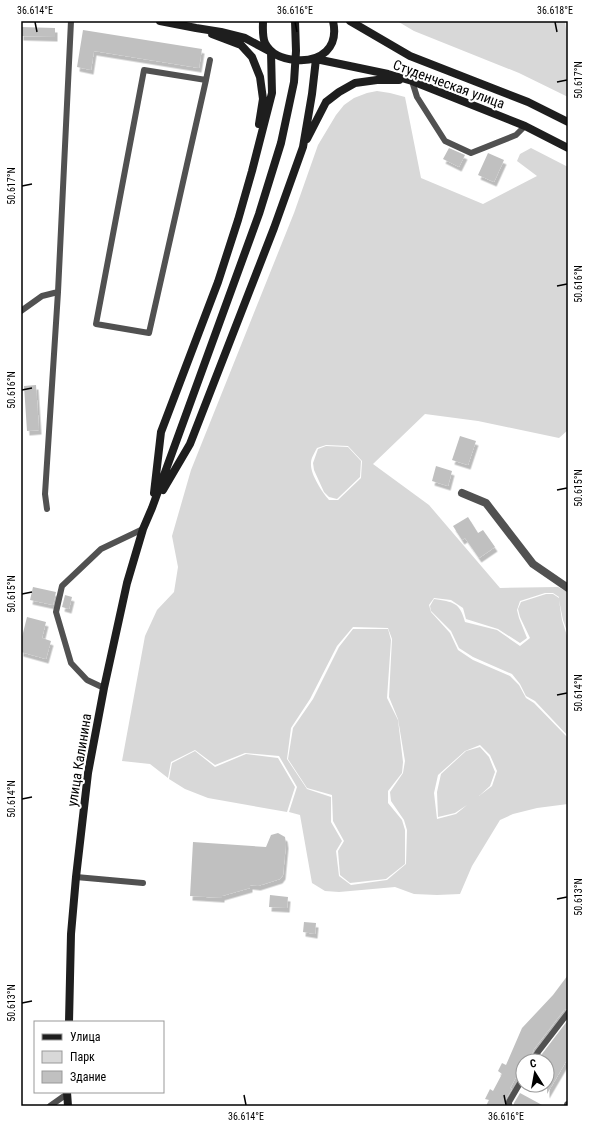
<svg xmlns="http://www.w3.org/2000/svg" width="589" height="1127" font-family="'Roboto Condensed',sans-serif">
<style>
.green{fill:#d8d8d8;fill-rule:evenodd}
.building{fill:#c0c0c0;filter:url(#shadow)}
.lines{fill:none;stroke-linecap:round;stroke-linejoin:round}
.service{stroke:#515151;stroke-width:6}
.minor{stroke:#515151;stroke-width:8}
.tertiary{stroke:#515151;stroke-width:8}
.secondary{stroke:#1e1e1e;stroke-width:8}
.ticks{fill:none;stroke:#000;stroke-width:1.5}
.labels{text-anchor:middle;stroke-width:4;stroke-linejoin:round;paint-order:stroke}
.street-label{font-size:14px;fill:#000;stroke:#fff}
.neatline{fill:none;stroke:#000;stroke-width:1.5}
.ticks-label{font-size:10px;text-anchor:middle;fill:#000}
</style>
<defs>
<filter id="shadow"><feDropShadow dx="2.5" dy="4.5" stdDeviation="0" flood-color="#0004"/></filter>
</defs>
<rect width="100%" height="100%" fill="#fff"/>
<path class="green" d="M 397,21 L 565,21 L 566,29 L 568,32 L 568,97 L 519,73 L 414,31 Z
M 377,91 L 390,93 L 405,97 L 421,178 L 483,204 L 537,176 L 517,161 L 520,154 L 531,148 L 568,167 L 568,430 L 559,438 L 478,421 L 425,414 L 373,464 L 429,505 L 500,588 L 558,587 L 568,592 L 568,634 L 563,620 L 559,600 L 562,620 L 568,639 L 568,736 L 535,701 L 526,696 L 520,684 L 512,674 L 473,657 L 459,648 L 451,631 L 431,611 L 430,606 L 434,599 C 453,602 460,602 465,622 L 497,630 L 520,646 L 530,638 L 520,617 L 518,609 L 521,602 L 546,594 L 553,594 L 559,598 L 559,597 L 553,593 L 545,593 L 520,601 L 517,610 L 519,618 L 527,638 L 520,643 L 498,629 L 466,619 L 463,608 L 451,600 L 434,598 L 429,605 L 431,612 L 450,633 L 458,650 L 473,660 L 510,676 L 519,685 L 526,698 L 534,703 L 568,738 L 568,804 L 537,808 L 513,814 L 500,820 L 472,866 L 460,894 L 437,895 L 414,894 L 395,887 L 339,892 L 325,891 L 312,883 L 300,815 L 289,812 L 297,787 L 279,756 L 245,753 L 215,765 L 195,750 L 171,762 L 168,778 L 150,764 L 122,761 L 145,636 L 157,610 L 174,592 L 178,567 L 172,536 L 191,470 L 294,213 L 318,145 L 336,115 L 344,105 L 354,98 L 367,93 ZM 326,445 L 348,446 L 362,461 L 361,478 L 338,500 L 329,500 C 322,492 310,474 311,463 C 311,458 315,452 317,448 ZM 353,627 L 388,628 L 392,639 L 389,697 L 398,719 L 405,761 L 403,773 L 390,792 L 391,801 L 404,820 L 407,830 L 406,864 L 387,880 L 351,885 L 339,876 L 336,851 L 342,841 L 331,822 L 331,797 L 307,789 L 287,759 L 291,728 L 310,699 L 337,646 ZM 480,745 L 490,755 L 497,771 L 492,786 L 479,796 L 490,786 L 495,772 L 489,757 L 480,747 L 466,751 L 441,774 L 437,792 L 438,817 L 455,813 L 467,805 L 456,814 L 437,819 L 434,793 L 438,775 L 465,751 Z
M 326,446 L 348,447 L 361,461 L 360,477 L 337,499 L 329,497 L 324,492 L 314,470 L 313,463 L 318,449 Z
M 353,629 L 388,629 L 391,640 L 387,698 L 398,720 L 403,762 L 402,773 L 388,791 L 388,803 L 402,820 L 405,830 L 405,864 L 386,879 L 350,883 L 340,875 L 338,851 L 344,841 L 333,821 L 332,795 L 307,788 L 288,759 L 293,728 L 313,699 L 339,647 Z
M 195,751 L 215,767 L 246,754 L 278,758 L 295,787 L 287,812 L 208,798 L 185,789 L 169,779 L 172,763 Z"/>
<path class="building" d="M 21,27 L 55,28 L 55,37 L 21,36 Z
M 83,30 L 202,49 L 199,68 L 94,51 L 91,70 L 77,67 Z
M 449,148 L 465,155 L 459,167 L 443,159 Z
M 488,153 L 504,160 L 494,182 L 478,175 Z
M 36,385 L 39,430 L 27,431 L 24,386 Z
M 460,436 L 476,441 L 468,465 L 452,460 Z
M 436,466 L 452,471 L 448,486 L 432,481 Z
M 468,517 L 478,533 L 483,530 L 495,547 L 479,558 L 465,538 L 462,540 L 453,526 Z
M 33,587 L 56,592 L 53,605 L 30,600 Z
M 65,595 L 72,597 L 69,609 L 62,607 Z
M 27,617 L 46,622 L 42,638 L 51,641 L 46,659 L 21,652 L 21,641 Z
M 278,833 L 285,837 L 286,844 L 283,875 L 280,879 L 258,886 L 250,885 L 250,888 L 222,896 L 222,898 L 190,896 L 193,842 L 266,847 L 271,835 Z
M 270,895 L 288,897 L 287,908 L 269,907 Z
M 304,922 L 316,923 L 315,934 L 303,932 Z
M 568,975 L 568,1009 L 564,1010 L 534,1049 L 529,1061 L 523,1061 L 523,1065 L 510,1088 L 512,1089 L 505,1100 L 504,1106 L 486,1106 L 489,1100 L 485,1099 L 490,1089 L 493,1091 L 502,1074 L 498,1071 L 502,1063 L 506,1065 L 522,1028 L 553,995 Z
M 568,1020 L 568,1058 L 547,1094 L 547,1061 L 538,1061 L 542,1054 Z
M 520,1093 L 544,1106 L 514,1106 L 514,1103 Z"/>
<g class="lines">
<path class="service" d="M 206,80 L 144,70 L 96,324 L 149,333 L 206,80 L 210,60
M 412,81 L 417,97 L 445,141 L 471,153 L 516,135 L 525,126
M 21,311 L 42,296 L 58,292
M 47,509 L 45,494 L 58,292 L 71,21
M 104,688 L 87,680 L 71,663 L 56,612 L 62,586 L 101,549 L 143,529
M 76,877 L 143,883
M 533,1061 L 538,1052 L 568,1013
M 50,1106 L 67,1094
M 509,1106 L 509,1102 L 523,1078"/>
<path class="minor" d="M 462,493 L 486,503 L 533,564 L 568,588"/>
<path class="tertiary" d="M 568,1106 L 568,1105"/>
<path class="secondary" d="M 263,21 C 263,28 262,36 265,43 C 271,55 282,59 296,60 C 321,62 339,48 333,21
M 350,21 L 410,56 L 528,102 L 568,122
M 212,34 L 241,45 L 252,57 L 260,77 L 263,99 L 259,124
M 307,139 L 326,102 L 339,92 L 355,83 L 377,80 L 399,80
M 163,490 L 190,444 L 274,228 L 303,147 L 312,94 L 316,59 L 388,74 L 412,81 L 525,126 L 568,148
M 154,493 L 161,432 L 218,282 L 238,220 L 252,171 L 272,93 L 271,52 L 245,38 L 221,32 L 196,28 L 160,21
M 69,1022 L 71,934 L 76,877 L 88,773 L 104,688 L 127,583 L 143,529 L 152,508 L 259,214 L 281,143 L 294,82 L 296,51 L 295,21
M 67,1092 L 68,1106"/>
</g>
<path class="ticks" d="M 35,22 L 37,32M 295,22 L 297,32M 555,22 L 557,32M 557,82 L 567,80M 22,186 L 32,184M 557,286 L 567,284M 22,390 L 32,388M 557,490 L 567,488M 22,594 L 32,592M 557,695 L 567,693M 22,799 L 32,797M 557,899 L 567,897M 22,1003 L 32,1001M 244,1095 L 246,1105M 504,1095 L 506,1105"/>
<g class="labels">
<g class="street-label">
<text transform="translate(449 84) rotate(20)" y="5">Студенческая улица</text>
<text transform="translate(79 760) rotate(-81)" y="5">улица Калинина</text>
</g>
</g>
<rect width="589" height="1127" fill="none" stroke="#ffffff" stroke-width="44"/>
<rect x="34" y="1021" width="130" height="72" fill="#ffffff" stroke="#999999"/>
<rect x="42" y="1034" width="20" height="6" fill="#1e1e1e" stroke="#999999"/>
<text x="70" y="1041" font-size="12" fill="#000000">Улица</text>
<rect x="42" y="1051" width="20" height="12" fill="#d8d8d8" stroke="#999999"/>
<text x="70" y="1061" font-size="12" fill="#000000">Парк</text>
<rect x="42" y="1071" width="20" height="12" fill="#c0c0c0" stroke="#999999"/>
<text x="70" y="1081" font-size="12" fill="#000000">Здание</text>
<g transform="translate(535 1073) rotate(349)"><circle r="19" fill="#ffffff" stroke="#999999"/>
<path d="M0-3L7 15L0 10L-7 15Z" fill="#000000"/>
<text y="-6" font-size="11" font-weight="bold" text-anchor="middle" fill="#000000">С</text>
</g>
<rect x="22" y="22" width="545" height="1083" class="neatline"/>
<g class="ticks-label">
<text x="35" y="14">36.614°E</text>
<text x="295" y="14">36.616°E</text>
<text x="555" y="14">36.618°E</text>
<text transform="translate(578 80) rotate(-90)" y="4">50.617°N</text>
<text transform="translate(11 186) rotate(-90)" y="4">50.617°N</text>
<text transform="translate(578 284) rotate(-90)" y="4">50.616°N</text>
<text transform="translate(11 390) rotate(-90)" y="4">50.616°N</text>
<text transform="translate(578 488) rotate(-90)" y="4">50.615°N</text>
<text transform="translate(11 594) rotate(-90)" y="4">50.615°N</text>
<text transform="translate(578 693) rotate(-90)" y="4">50.614°N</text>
<text transform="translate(11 799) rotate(-90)" y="4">50.614°N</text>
<text transform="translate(578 897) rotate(-90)" y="4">50.613°N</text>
<text transform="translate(11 1003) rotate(-90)" y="4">50.613°N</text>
<text x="246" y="1120">36.614°E</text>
<text x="506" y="1120">36.616°E</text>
</g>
</svg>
